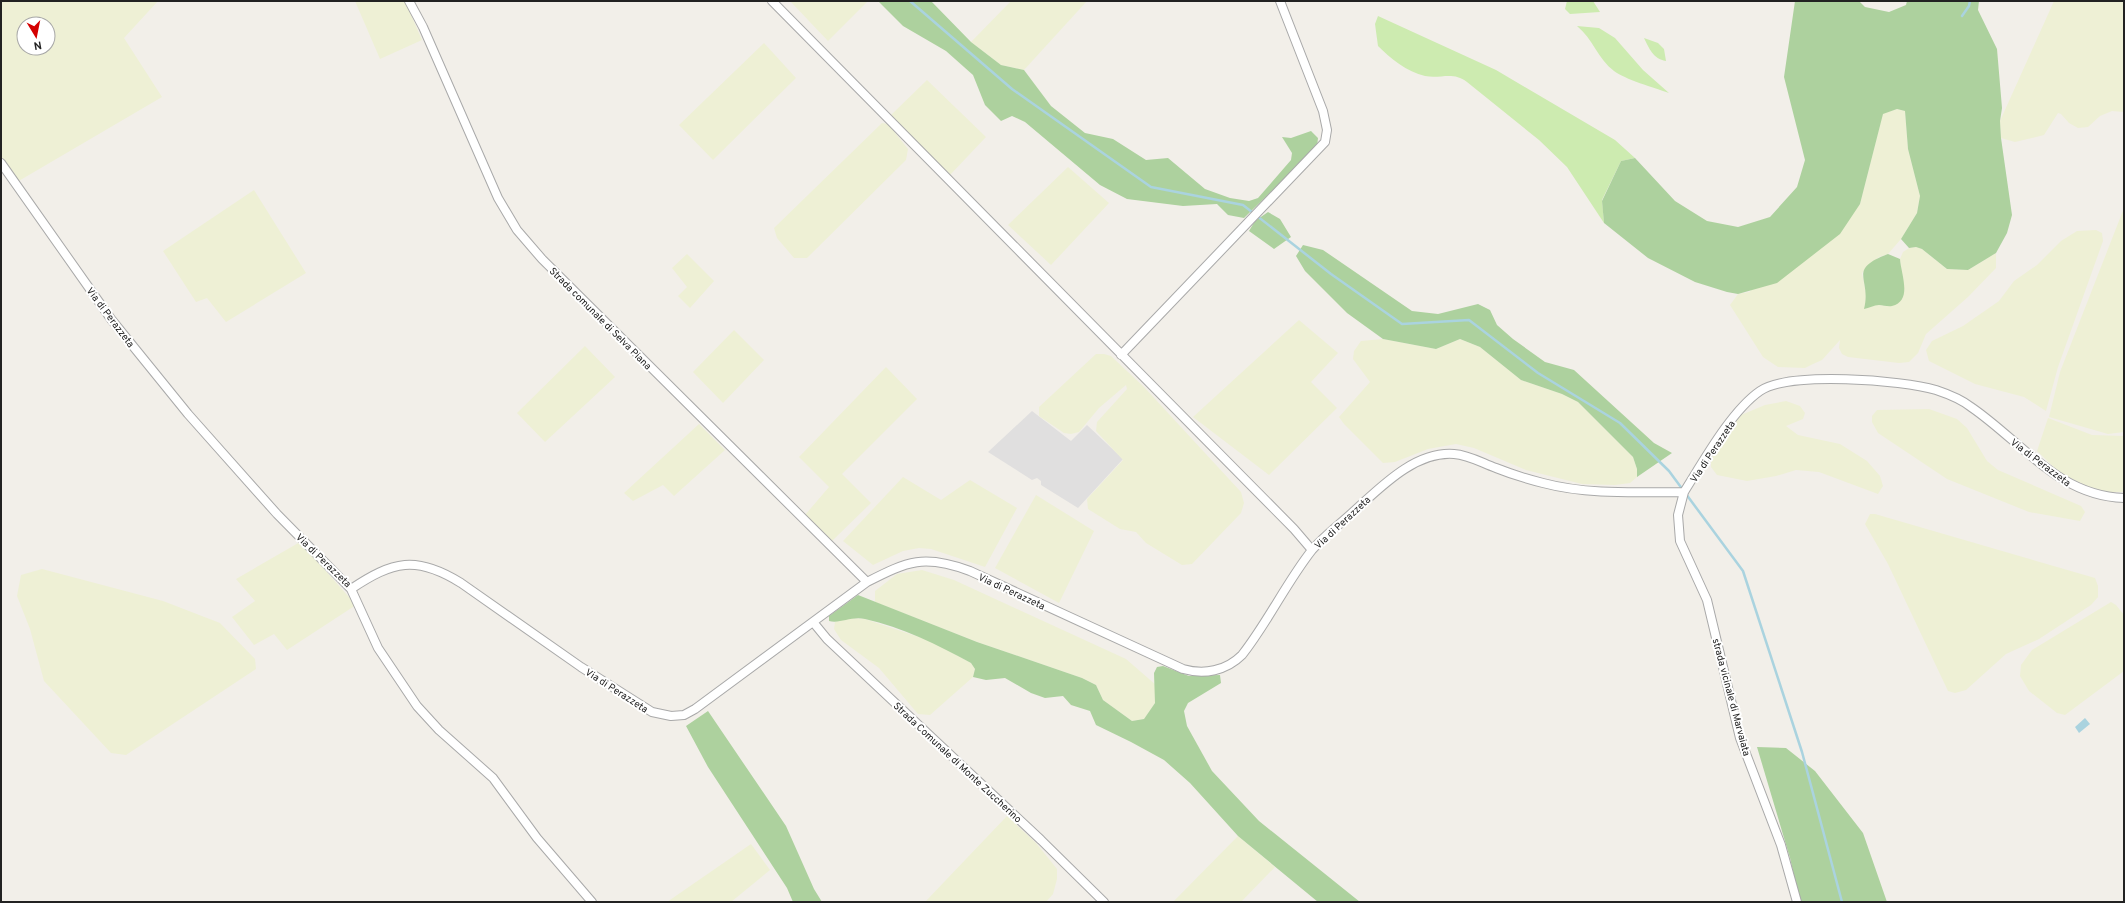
<svg xmlns="http://www.w3.org/2000/svg" width="2125" height="903" font-family="Overpass,sans-serif">
<style>
.residential{fill:#e0dfdf}
.farmland{fill:#eef0d5;fill-rule:evenodd}
.grass{fill:#cdebb0}
.forest{fill:#add19e}
.water{fill:#aad3df}
.lines{fill:none;stroke-linecap:round;stroke-linejoin:round}
.stream{stroke:#aad3df;stroke-width:2.5}
.minor-casing{stroke:#a9a9a9;stroke-width:10}
.minor{stroke:#fff;stroke-width:8}
.labels{text-anchor:middle;stroke-width:4;stroke-linejoin:round;paint-order:stroke}
.street-label{font-size:10px;fill:#222;stroke:#fff}
</style>
<rect width="100%" height="100%" fill="#f2efe9"/>
<path class="residential" d="M 1032,411 L 1071,441 L 1087,425 L 1123,459 L 1078,508 L 1041,485 L 1041,481 L 1037,478 L 1032,480 L 988,452 Z"/>
<path class="farmland" d="M 1,1 L 158,1 L 124,38 L 162,97 L 17,182 L 1,158 ZM 24,24 L 48,24 L 48,48 L 24,48 Z
M 355,1 L 405,1 L 422,40 L 380,59 Z
M 790,1 L 868,1 L 828,41 Z
M 1011,1 L 1087,1 L 1024,70 L 1001,65 L 971,42 Z
M 2054,1 L 2124,1 L 2124,112 L 2112,111 L 2100,116 L 2088,127 L 2078,128 L 2069,123 L 2061,114 L 2058,113 L 2044,135 L 2015,142 L 2001,138 L 2000,121 Z
M 764,43 L 796,78 L 713,160 L 679,125 Z
M 927,80 L 986,137 L 950,175 L 891,115 Z
M 1897,109 L 1905,111 L 1908,149 L 1920,196 L 1917,213 L 1901,239 L 1888,254 L 1879,257 L 1862,273 L 1867,298 L 1878,305 L 1891,306 L 1901,275 L 1900,259 L 1903,252 L 1909,248 L 1916,247 L 1922,249 L 1947,269 L 1968,270 L 1996,253 L 1996,268 L 1968,297 L 1926,334 L 1918,353 L 1909,362 L 1899,363 L 1848,357 L 1842,354 L 1839,348 L 1840,340 L 1822,360 L 1813,364 L 1805,368 L 1778,367 L 1763,357 L 1730,305 L 1738,294 L 1749,292 L 1860,204 L 1883,113 Z
M 882,123 L 888,124 L 908,149 L 906,160 L 807,258 L 794,258 L 777,238 L 774,228 Z
M 1068,167 L 1109,203 L 1051,265 L 1008,225 Z
M 254,190 L 306,273 L 226,322 L 207,298 L 196,302 L 163,251 Z
M 2124,208 L 2124,432 L 2108,434 L 2049,417 L 2060,372 Z
M 2096,230 L 2102,233 L 2103,241 L 2058,367 L 2046,411 L 2024,397 L 1975,384 L 1929,361 L 1926,350 L 1932,341 L 1963,326 L 1999,301 L 2014,281 L 2037,265 L 2061,241 L 2077,231 Z
M 687,254 L 714,281 L 690,308 L 678,296 L 687,287 L 672,268 Z
M 1299,320 L 1338,353 L 1311,382 L 1337,408 L 1269,475 L 1193,417 Z
M 734,330 L 764,360 L 723,403 L 693,372 Z
M 1383,339 L 1436,349 L 1460,339 L 1480,347 L 1521,380 L 1562,394 L 1578,402 L 1633,457 L 1637,469 L 1637,477 L 1630,483 L 1615,485 L 1582,484 L 1526,470 L 1474,448 L 1456,444 L 1428,449 L 1395,462 L 1383,463 L 1344,424 L 1339,417 L 1370,382 L 1353,359 L 1354,351 L 1361,341 Z
M 585,346 L 615,377 L 545,442 L 517,413 Z
M 1096,354 L 1104,354 L 1111,356 L 1144,387 L 1241,492 L 1244,503 L 1241,513 L 1192,564 L 1182,565 L 1146,543 L 1136,532 L 1120,529 L 1088,509 L 1087,499 L 1123,460 L 1096,431 L 1097,422 L 1127,389 L 1126,385 L 1099,408 L 1079,432 L 1071,434 L 1064,433 L 1039,416 L 1039,407 Z
M 886,367 L 917,399 L 842,474 L 871,503 L 832,541 L 805,515 L 829,487 L 799,457 Z
M 1786,401 L 1800,406 L 1805,413 L 1803,419 L 1786,426 L 1798,435 L 1840,444 L 1867,461 L 1880,476 L 1883,486 L 1878,494 L 1819,472 L 1796,470 L 1776,476 L 1747,481 L 1717,475 L 1711,467 L 1711,459 L 1741,415 L 1765,405 Z
M 1929,409 L 1957,419 L 1967,428 L 1987,461 L 1998,470 L 2081,506 L 2085,512 L 2080,521 L 2029,512 L 1947,479 L 1878,433 L 1872,422 L 1872,416 L 1877,410 Z
M 2048,418 L 2092,435 L 2124,436 L 2124,492 L 2108,492 L 2087,486 L 2060,473 L 2037,451 Z
M 699,424 L 725,450 L 674,496 L 663,485 L 633,501 L 624,493 Z
M 903,477 L 941,500 L 970,480 L 1017,508 L 985,567 L 931,549 L 919,548 L 903,551 L 873,565 L 843,541 Z
M 1036,495 L 1094,531 L 1059,603 L 995,568 Z
M 1870,514 L 1875,514 L 2095,578 L 2098,586 L 2098,597 L 2091,605 L 2039,639 L 2006,654 L 1966,690 L 1955,693 L 1948,691 L 1888,564 L 1865,524 Z
M 300,542 L 356,605 L 287,650 L 274,634 L 254,645 L 232,617 L 255,601 L 236,579 Z
M 42,569 L 163,601 L 220,623 L 255,659 L 256,669 L 126,755 L 111,753 L 44,681 L 30,629 L 17,596 L 21,575 Z
M 922,570 L 954,580 L 1126,659 L 1156,685 L 1155,703 L 1144,719 L 1132,721 L 1103,700 L 1096,685 L 1082,678 L 977,642 L 875,602 L 875,591 L 897,574 Z
M 2111,602 L 2116,605 L 2124,615 L 2124,671 L 2065,715 L 2057,713 L 2029,691 L 2020,676 L 2021,665 L 2032,650 Z
M 849,618 L 865,619 L 931,641 L 971,663 L 975,669 L 973,677 L 930,715 L 918,714 L 879,668 L 841,640 L 834,629 L 835,622 Z
M 1007,816 L 1036,843 L 1057,869 L 1057,879 L 1053,894 L 1046,902 L 925,902 Z
M 1238,836 L 1275,867 L 1241,902 L 1173,902 Z
M 751,844 L 770,870 L 731,902 L 667,902 Z"/>
<path class="grass" d="M 1567,1 L 1593,1 L 1600,12 L 1570,14 L 1565,9 Z
M 1378,16 L 1496,70 L 1615,140 L 1635,158 L 1621,161 L 1602,200 L 1604,223 L 1567,167 L 1539,140 L 1467,82 C 1453,71 1441,79 1425,76 C 1407,72 1390,58 1378,46 L 1375,24 Z
M 1577,26 L 1599,28 L 1615,38 L 1643,70 L 1669,93 C 1655,88 1624,79 1614,71 C 1598,59 1593,39 1577,26 Z
M 1644,38 L 1658,43 L 1664,49 L 1666,61 C 1653,59 1649,48 1644,38 Z"/>
<path class="forest" d="M 878,1 L 931,1 L 971,42 L 1001,65 L 1024,70 L 1051,106 L 1085,133 L 1113,139 L 1146,160 L 1168,158 L 1205,189 L 1230,198 L 1249,201 L 1258,198 L 1291,160 L 1292,153 L 1282,137 L 1291,138 L 1311,131 L 1318,138 L 1317,147 L 1244,218 L 1228,215 L 1217,204 L 1183,206 L 1127,199 L 1100,185 L 1025,122 L 1012,116 L 1001,121 L 985,105 L 973,75 L 946,51 L 903,26 Z
M 1795,1 L 1859,1 L 1865,7 L 1889,12 L 1906,5 L 1907,1 L 1979,1 L 1978,10 L 1997,49 L 2002,108 L 2000,121 L 2001,138 L 2012,215 L 2007,233 L 1996,253 L 1968,270 L 1947,269 L 1922,249 L 1916,247 L 1909,248 L 1901,239 L 1917,213 L 1920,196 L 1908,149 L 1905,111 L 1897,109 L 1883,114 L 1860,204 L 1840,234 L 1777,283 L 1738,294 L 1727,292 L 1695,282 L 1648,258 L 1604,223 L 1602,201 L 1621,161 L 1635,158 L 1675,201 L 1707,221 L 1738,227 L 1770,217 L 1797,187 L 1805,160 L 1784,77 Z
M 1268,212 L 1280,219 L 1291,237 L 1274,249 L 1249,231 L 1255,221 Z
M 1303,245 L 1323,250 L 1412,311 L 1438,314 L 1478,304 L 1490,310 L 1497,325 L 1513,339 L 1545,362 L 1574,370 L 1654,443 L 1672,453 L 1637,477 L 1637,469 L 1633,457 L 1578,402 L 1562,394 L 1521,380 L 1480,347 L 1460,339 L 1436,349 L 1383,339 L 1347,313 L 1305,271 L 1296,256 Z
M 1888,254 L 1900,259 C 1901,274 1913,301 1892,306 C 1888,307 1883,305 1879,305 C 1874,305 1869,308 1864,309 C 1872,278 1846,270 1888,254 Z
M 858,595 L 977,642 L 1082,678 L 1096,685 L 1103,700 L 1132,721 L 1144,719 L 1155,703 L 1154,673 L 1157,667 L 1163,666 L 1189,676 L 1220,675 L 1221,683 L 1188,703 L 1184,711 L 1187,726 L 1212,771 L 1259,821 L 1360,902 L 1318,902 L 1238,836 L 1190,783 L 1164,760 L 1131,742 L 1096,725 L 1090,711 L 1071,705 L 1063,696 L 1045,698 L 1031,693 L 1005,678 L 986,680 L 973,677 L 975,669 L 971,663 C 938,645 902,627 865,619 C 851,616 840,624 829,621 L 829,616 Z
M 708,711 L 786,826 L 814,889 L 822,902 L 793,902 L 787,888 L 708,767 L 686,726 Z
M 1757,747 L 1786,748 L 1815,771 L 1863,833 L 1887,902 L 1800,902 L 1790,858 Z"/>
<path class="water" d="M 2085,718 L 2090,724 L 2079,733 L 2075,727 Z"/>
<g class="lines">
<path class="stream" d="M 910,1 L 1012,89 L 1151,187 L 1243,205 L 1331,274 L 1402,324 L 1469,320 L 1538,373 L 1620,423 L 1669,471 L 1683,490
M 1962,16 L 1969,6 L 1970,1
M 1686,494 L 1743,571 L 1802,752 L 1842,902"/>
<g class="minor-casing">
<path id="minor" d="M 409,1 L 423,27 L 498,198 L 517,230 L 542,259 L 867,582
M 772,1 L 1294,529 L 1312,550
M 1,163 L 111,319 L 188,414 L 277,514 L 351,589 L 378,648 L 417,706 L 439,730 L 493,778 L 537,838 L 592,902
M 1121,355 L 1325,142 L 1327,130 L 1323,111 L 1280,1
M 1684,492 L 1678,515 L 1680,541 L 1707,600 L 1740,738 L 1781,845 L 1797,902
M 351,589 C 393,561 416,555 461,583 L 581,667 L 652,712 L 671,716 L 684,715 L 695,709 L 867,582 C 908,561 924,554 970,571 L 1183,669 C 1204,675 1226,671 1242,655 C 1268,622 1286,583 1312,550 C 1324,536 1339,525 1352,513 C 1379,489 1414,451 1454,454 C 1469,455 1482,463 1496,468 C 1511,474 1527,479 1543,483 C 1588,495 1637,492 1684,492 C 1703,462 1731,411 1760,391 C 1789,371 1902,380 1936,390 C 1948,394 1961,399 1971,407 C 2021,441 2058,496 2124,498
M 813,622 L 827,639 L 1041,840 L 1104,902"/>
</g>
<use href="#minor" class="minor"/>
</g>
<g class="labels">
<g class="street-label">
<text transform="translate(111 317) rotate(53)" y="4">Via di Perazzeta</text>
<text transform="translate(601 318) rotate(45)" y="4">Strada comunale di Selva Piana</text>
<text transform="translate(1712 451) rotate(-56)" y="4">Via di Perazzeta</text>
<text transform="translate(2041 462) rotate(37)" y="4">Via di Perazzeta</text>
<text transform="translate(1342 522) rotate(-43)" y="4">Via di Perazzeta</text>
<text transform="translate(324 560) rotate(44)" y="4">Via di Perazzeta</text>
<text transform="translate(1012 591) rotate(25)" y="4">Via di Perazzeta</text>
<text transform="translate(617 690) rotate(33)" y="4">Via di Perazzeta</text>
<text transform="translate(1732 697) rotate(75)" y="4">strada vicinale di Marvaiata</text>
<text transform="translate(958 762) rotate(43)" y="4">Strada Comunale di Monte Zuccherino</text>
</g>
</g>
<rect width="2125" height="903" fill="none" stroke="#222222" stroke-width="4"/>
<g transform="translate(36 36) rotate(170)"><circle r="19" fill="#ffffff" stroke="#a7a7a7"/>
<path d="M0-3L7 15L0 10L-7 15Z" fill="#d40000"/>
<text y="-6" font-size="11" font-weight="bold" text-anchor="middle" fill="#222222">N</text>
</g>
</svg>
